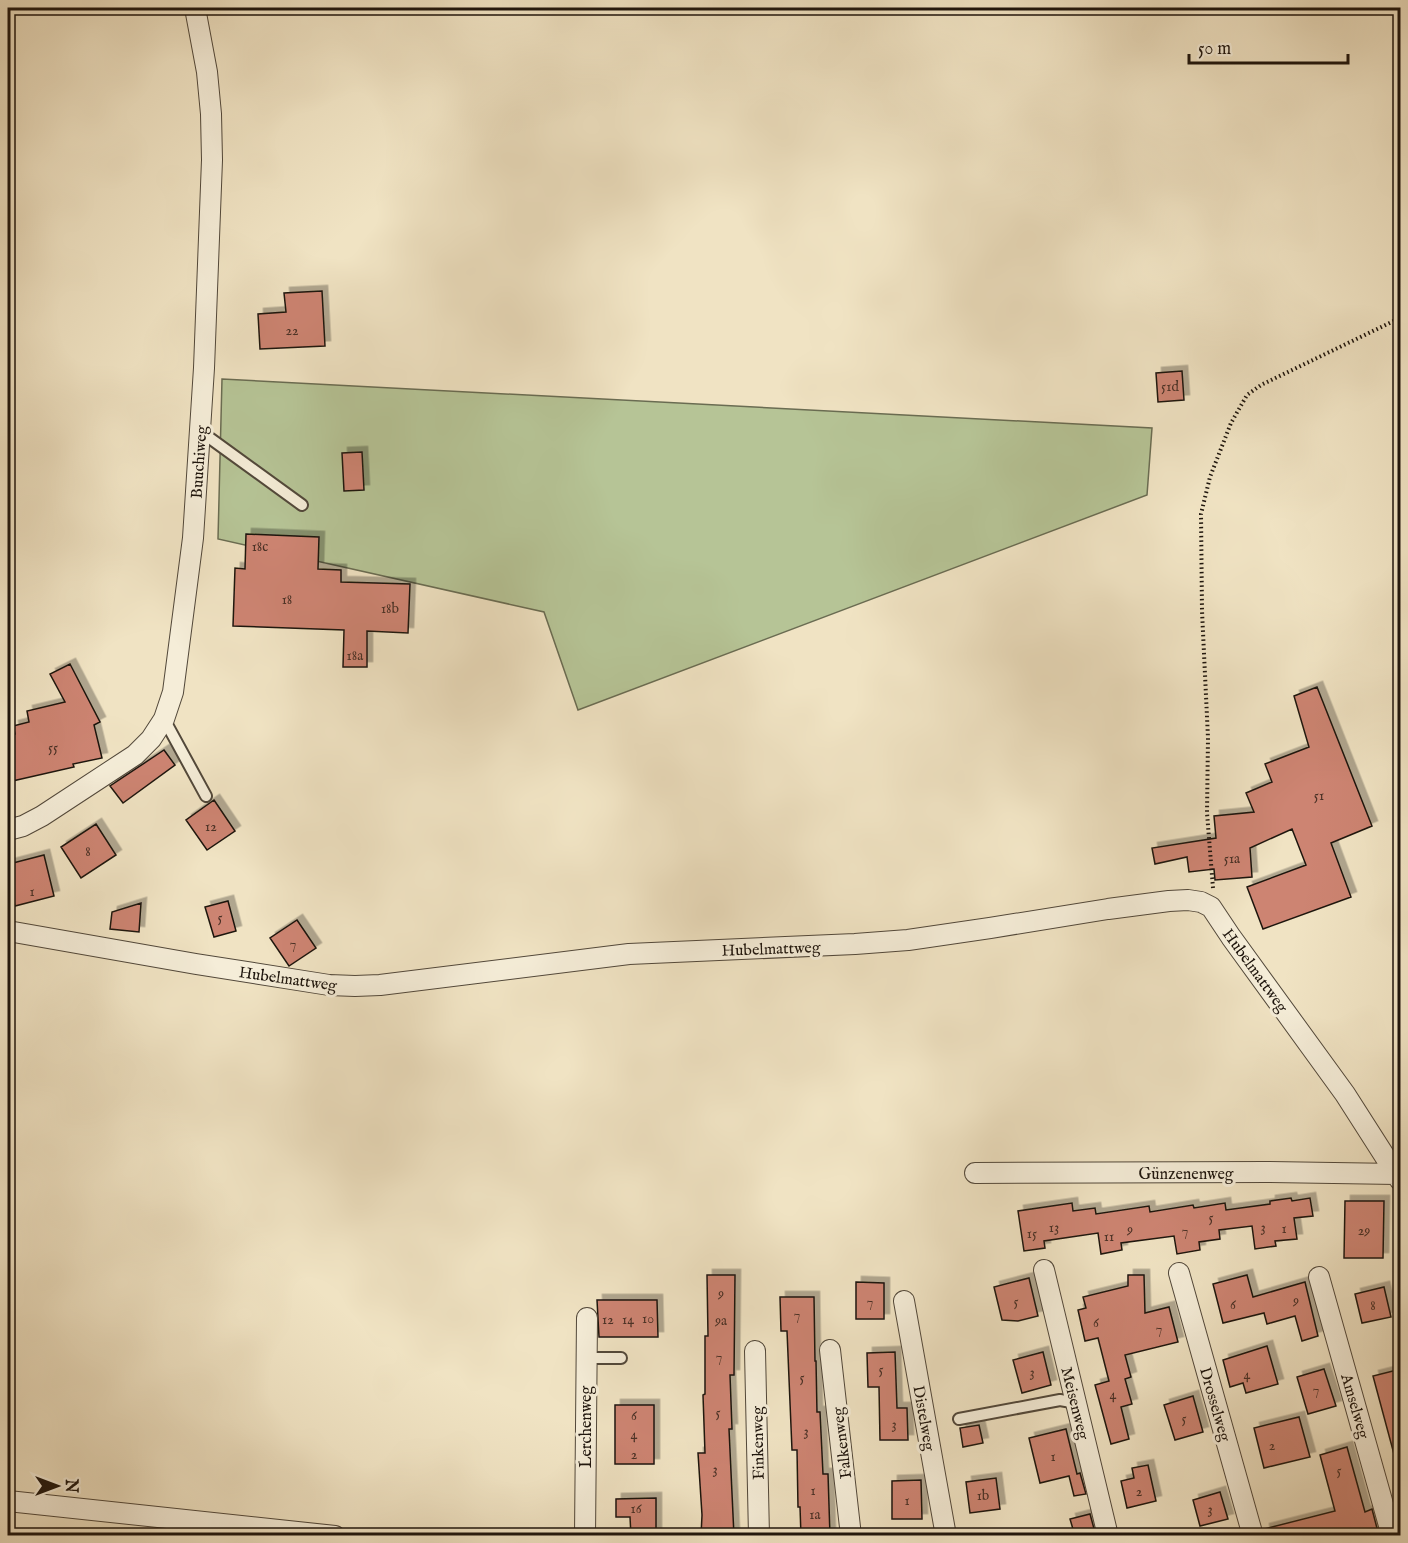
<svg xmlns="http://www.w3.org/2000/svg" width="1408" height="1543" font-family="'IM FELL English',serif">
<style>
.green{fill:#b6c496;stroke:#6a6c52;stroke-width:1.5}
.building{fill:#cd8472;stroke:#1e150d;stroke-width:1.5;filter:url(#shadow)}
.lines{fill:none;stroke-linecap:round;stroke-linejoin:round}
.lane-casing{stroke:#52483a;stroke-width:14}
.street-casing{stroke:#52483a;stroke-width:22}
.path{stroke:#1e150d;stroke-width:4;stroke-dasharray:1.5 3;stroke-linecap:butt}
.lane{stroke:#f5edd8;stroke-width:10}
.street{stroke:#f5edd8;stroke-width:20}
.labels{text-anchor:middle;stroke-width:6;stroke-linejoin:round;paint-order:stroke}
.number-label{font-size:14px;fill:#4a3126}
.street-label{font-size:16px;fill:#1e150d;stroke:#f5edd8}
</style>
<defs>
<filter id="shadow"><feDropShadow dx="5.5" dy="-5.5" stdDeviation="0" flood-color="#0004"/></filter>
</defs>
<rect width="100%" height="100%" fill="#f0e3c3"/>
<filter id="stains"><feTurbulence type="fractalNoise" baseFrequency=".00333" numOctaves="4"/><feColorMatrix values="0 0 0 0 .2 0 0 0 0 .09 0 0 0 0 .02 0 0 0 .5 -.17"/></filter>
<radialGradient id="worn" r=".72"><stop offset=".6" stop-color="#630" stop-opacity="0"/><stop offset="1" stop-color="#630" stop-opacity=".3"/></radialGradient>
<path class="green" d="M 222,379 L 1152,428 L 1147,495 L 578,710 L 544,612 L 218,539 Z"/>
<path class="building" d="M 322,291 L 325,346 L 260,349 L 258,314 L 286,312 L 284,293 Z
M 1182,371 L 1184,400 L 1158,402 L 1156,373 Z
M 362,452 L 364,490 L 344,491 L 342,453 Z
M 246,534 L 319,537 L 318,569 L 341,570 L 341,582 L 410,584 L 408,633 L 367,631 L 367,667 L 343,667 L 344,630 L 233,626 L 235,568 L 245,569 Z
M 70,664 L 100,722 L 94,725 L 102,758 L 73,764 L 74,767 L 8,782 L 8,736 L 15,734 L 13,726 L 29,722 L 27,711 L 65,702 L 50,674 Z
M 1317,687 L 1372,826 L 1331,843 L 1351,897 L 1263,929 L 1247,887 L 1306,865 L 1292,829 L 1250,848 L 1252,877 L 1215,880 L 1214,869 L 1189,872 L 1187,857 L 1155,864 L 1152,848 L 1216,838 L 1214,816 L 1254,812 L 1246,793 L 1272,782 L 1265,764 L 1309,747 L 1294,696 Z
M 164,750 L 175,765 L 123,803 L 110,786 Z
M 214,800 L 235,831 L 207,850 L 186,820 Z
M 96,824 L 116,855 L 81,878 L 61,847 Z
M 44,855 L 54,896 L 15,906 L 9,882 L 13,881 L 9,864 Z
M 228,901 L 236,931 L 214,937 L 205,907 Z
M 141,903 L 139,932 L 110,929 L 112,912 Z
M 297,920 L 316,948 L 289,966 L 270,938 Z
M 1291,1198 L 1292,1201 L 1310,1198 L 1313,1216 L 1294,1218 L 1297,1239 L 1275,1241 L 1276,1246 L 1255,1249 L 1252,1226 L 1219,1230 L 1220,1239 L 1199,1242 L 1200,1250 L 1177,1254 L 1174,1236 L 1121,1243 L 1122,1250 L 1101,1254 L 1098,1233 L 1044,1241 L 1045,1248 L 1024,1251 L 1018,1211 L 1072,1203 L 1073,1211 L 1095,1208 L 1096,1214 L 1149,1206 L 1150,1212 L 1193,1205 L 1194,1208 L 1225,1203 L 1226,1210 L 1270,1204 L 1270,1201 Z
M 1345,1201 L 1384,1201 L 1383,1258 L 1344,1258 Z
M 707,1275 L 735,1275 L 734,1375 L 730,1375 L 732,1429 L 729,1429 L 734,1536 L 701,1536 L 702,1515 L 698,1453 L 705,1453 L 703,1395 L 705,1394 L 705,1336 L 708,1336 Z
M 1128,1275 L 1144,1275 L 1145,1313 L 1169,1307 L 1178,1342 L 1125,1355 L 1131,1377 L 1125,1379 L 1132,1404 L 1121,1407 L 1129,1439 L 1111,1444 L 1095,1385 L 1109,1381 L 1098,1338 L 1085,1341 L 1078,1310 L 1086,1308 L 1083,1297 L 1128,1286 Z
M 1247,1275 L 1253,1297 L 1305,1282 L 1318,1336 L 1302,1341 L 1295,1316 L 1267,1324 L 1264,1313 L 1223,1323 L 1213,1284 Z
M 1029,1278 L 1038,1316 L 1018,1321 L 1002,1320 L 994,1287 Z
M 856,1282 L 884,1283 L 884,1319 L 856,1319 Z
M 1384,1287 L 1391,1317 L 1362,1323 L 1355,1294 Z
M 780,1297 L 814,1297 L 815,1361 L 816,1361 L 817,1412 L 820,1412 L 823,1474 L 828,1474 L 830,1536 L 801,1536 L 800,1507 L 798,1507 L 797,1450 L 792,1450 L 787,1331 L 781,1331 Z
M 597,1300 L 657,1300 L 658,1337 L 599,1337 Z
M 1267,1346 L 1278,1384 L 1246,1393 L 1243,1383 L 1230,1387 L 1223,1360 Z
M 895,1352 L 897,1408 L 907,1408 L 908,1440 L 880,1440 L 879,1387 L 868,1387 L 867,1353 Z
M 1043,1352 L 1051,1385 L 1022,1393 L 1013,1360 Z
M 1324,1369 L 1336,1406 L 1308,1414 L 1297,1377 Z
M 1401,1369 L 1401,1457 L 1395,1458 L 1373,1376 Z
M 1193,1396 L 1203,1432 L 1175,1440 L 1164,1405 Z
M 615,1405 L 654,1405 L 654,1464 L 615,1464 Z
M 1299,1417 L 1310,1457 L 1264,1468 L 1254,1428 Z
M 979,1425 L 983,1443 L 963,1447 L 960,1428 Z
M 1066,1429 L 1077,1474 L 1080,1473 L 1086,1494 L 1074,1496 L 1069,1476 L 1040,1483 L 1029,1438 Z
M 1347,1447 L 1365,1512 L 1372,1509 L 1379,1536 L 1265,1536 L 1264,1529 L 1335,1511 L 1320,1455 Z
M 1148,1465 L 1156,1501 L 1127,1508 L 1121,1481 L 1134,1478 L 1132,1468 Z
M 996,1478 L 1000,1509 L 970,1513 L 966,1482 Z
M 921,1480 L 922,1519 L 892,1519 L 892,1481 Z
M 1220,1492 L 1228,1519 L 1200,1526 L 1193,1500 Z
M 656,1498 L 656,1536 L 631,1536 L 630,1517 L 616,1517 L 616,1499 Z
M 1090,1514 L 1096,1536 L 1075,1536 L 1070,1519 Z"/>
<g class="lines">
<g class="lane-casing">
<path id="lane" d="M 200,431 L 302,505
M 164,719 L 206,796
M 586,1358 L 621,1358
M 959,1419 L 1060,1400 L 1077,1403"/>
</g>
<g class="street-casing">
<path id="street" d="M 8,830 L 23,826 L 42,816 L 135,755 L 151,739 L 164,719 L 173,692 L 193,538 L 204,368 L 212,160 L 211,114 L 207,72 L 195,8
M 8,931 L 196,964 L 329,985 L 355,986 L 380,985 L 629,954 L 855,944 L 908,940 L 990,928 L 1108,909 L 1169,901 L 1188,900 L 1201,902 L 1211,907 L 1231,937 L 1345,1094 L 1400,1180
M 975,1173 L 1268,1172 L 1397,1174
M 1044,1270 L 1108,1536
M 1179,1273 L 1253,1536
M 1319,1277 L 1392,1536
M 904,1301 L 946,1536
M 830,1350 L 851,1536
M 755,1351 L 759,1536
M 8,1501 L 335,1536
M 585,1536 L 587,1318"/>
</g>
<path class="path" d="M 8,731 L 11,730
M 1213,888 L 1207,813 L 1208,738 L 1202,611 L 1201,514 L 1210,477 L 1231,423 L 1247,395 L 1261,385 L 1400,318"/>
<use href="#lane" class="lane"/>
<use href="#street" class="street"/>
</g>
<g class="labels">
<g class="number-label">
<text x="292" y="335">22</text>
<text x="1170" y="391">51d</text>
<text x="260" y="551">18c</text>
<text x="287" y="604">18</text>
<text x="390" y="613">18b</text>
<text x="355" y="660">18a</text>
<text x="53" y="752">55</text>
<text x="1319" y="800">51</text>
<text x="211" y="831">12</text>
<text x="88" y="856">8</text>
<text x="1232" y="863">51a</text>
<text x="32" y="896">1</text>
<text x="220" y="922">5</text>
<text x="293" y="948">7</text>
<text x="1211" y="1222">5</text>
<text x="1054" y="1232">13</text>
<text x="1263" y="1232">3</text>
<text x="1284" y="1233">1</text>
<text x="1130" y="1234">9</text>
<text x="1185" y="1235">7</text>
<text x="1364" y="1235">29</text>
<text x="1032" y="1238">15</text>
<text x="1109" y="1241">11</text>
<text x="721" y="1298">9</text>
<text x="1296" y="1305">9</text>
<text x="870" y="1306">7</text>
<text x="1016" y="1306">5</text>
<text x="1233" y="1309">6</text>
<text x="1373" y="1310">8</text>
<text x="797" y="1319">7</text>
<text x="648" y="1323">10</text>
<text x="608" y="1324">12</text>
<text x="628" y="1324">14</text>
<text x="721" y="1325">9a</text>
<text x="1096" y="1327">6</text>
<text x="1159" y="1333">7</text>
<text x="719" y="1361">7</text>
<text x="881" y="1374">5</text>
<text x="1032" y="1377">3</text>
<text x="1247" y="1379">4</text>
<text x="802" y="1382">5</text>
<text x="1316" y="1394">7</text>
<text x="1113" y="1399">4</text>
<text x="718" y="1417">5</text>
<text x="634" y="1420">6</text>
<text x="1184" y="1423">5</text>
<text x="894" y="1429">3</text>
<text x="806" y="1436">3</text>
<text x="634" y="1439">4</text>
<text x="1272" y="1450">2</text>
<text x="634" y="1459">2</text>
<text x="1053" y="1461">1</text>
<text x="715" y="1474">3</text>
<text x="1339" y="1475">5</text>
<text x="813" y="1495">1</text>
<text x="1139" y="1496">2</text>
<text x="983" y="1500">1b</text>
<text x="907" y="1505">1</text>
<text x="636" y="1513">16</text>
<text x="1210" y="1514">3</text>
<text x="815" y="1519">1a</text>
</g>
<g class="street-label">
<text transform="translate(198 462) rotate(-86)" y="6">Buuchiweg</text>
<text transform="translate(771 948) rotate(-2)" y="6">Hubelmattweg</text>
<text transform="translate(1256 970) rotate(54)" y="6">Hubelmattweg</text>
<text transform="translate(288 978) rotate(8)" y="6">Hubelmattweg</text>
<text x="1186" y="1179">Günzenenweg</text>
<text transform="translate(1076 1403) rotate(76)" y="6">Meisenweg</text>
<text transform="translate(1216 1404) rotate(74)" y="6">Drosselweg</text>
<text transform="translate(1356 1406) rotate(74)" y="6">Amselweg</text>
<text transform="translate(925 1418) rotate(80)" y="6">Distelweg</text>
<text transform="translate(585 1427) rotate(-90)" y="6">Lerchenweg</text>
<text transform="translate(757 1443) rotate(-91)" y="6">Finkenweg</text>
<text transform="translate(841 1443) rotate(-97)" y="6">Falkenweg</text>
</g>
</g>
<rect width="1408" height="1543" fill="none" stroke="#f0e3c3" stroke-width="30"/>
<rect x="9" y="9" width="1390" height="1525" fill="none" stroke="#1e150d" stroke-width="3"/>
<rect x="15" y="15" width="1378" height="1513" fill="none" stroke="#1e150d" stroke-width="1.5"/>
<g transform="translate(57 1486) rotate(90)" stroke="#f5edd8" stroke-width="4.5" paint-order="stroke">
<path d="M0-4.5L10 22L0 15L-10 22Z" fill="#1e150d"/>
<text y="-9" font-size="16" font-weight="bold" text-anchor="middle" fill="#1e150d">N</text>
</g>
<path d="M1189 54v9h159v-9" fill="none" stroke="#1e150d" stroke-width="3"/>
<text x="1198" y="54" font-size="18" fill="#1e150d" stroke="#f5edd8" stroke-width="4.5" paint-order="stroke">50 m</text>
<rect width="100%" height="100%" filter="url(#stains)"/>
<rect width="100%" height="100%" fill="url(#worn)"/>
</svg>
